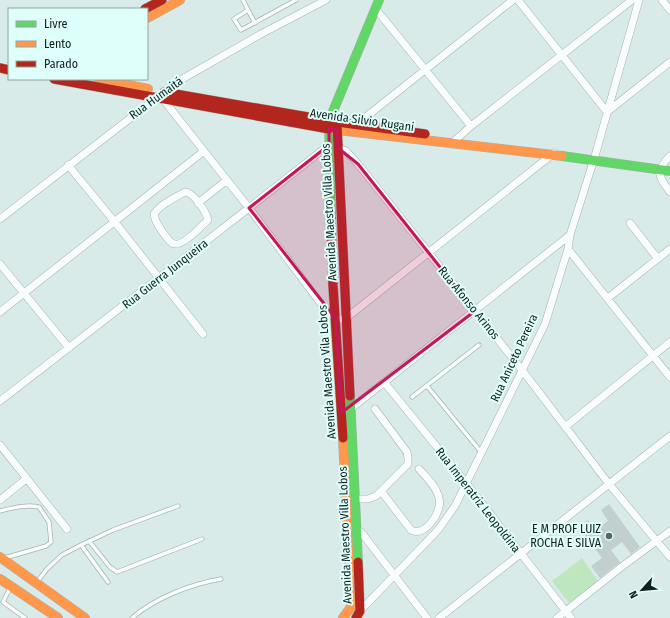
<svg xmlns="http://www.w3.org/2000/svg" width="670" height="618" font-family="'Fira Sans Condensed',sans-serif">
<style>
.green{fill:#bee7c0}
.building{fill:#c1d0cf}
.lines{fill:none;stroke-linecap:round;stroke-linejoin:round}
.lane-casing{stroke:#a5b3b1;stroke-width:5}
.street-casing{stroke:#a5b3b1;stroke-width:8}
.fast-casing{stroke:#a5b3b1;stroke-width:10}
.slow-casing{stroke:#a5b3b1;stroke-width:10}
.jam-casing{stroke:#a5b3b1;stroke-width:10}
.lane{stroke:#f9fcfc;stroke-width:3.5}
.street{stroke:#f9fcfc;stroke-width:7}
.fast{stroke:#63d668;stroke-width:9}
.slow{stroke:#ff974d;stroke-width:9}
.jam{stroke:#b3261e;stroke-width:9}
.marked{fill:#c2185b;fill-opacity:0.2;stroke:#c2185b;stroke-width:3;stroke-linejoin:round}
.poi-dot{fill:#586664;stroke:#dffffa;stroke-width:1.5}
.labels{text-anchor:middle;stroke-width:4;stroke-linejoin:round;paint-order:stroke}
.street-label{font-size:12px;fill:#131f1d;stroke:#dffffa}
.poi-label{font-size:12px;fill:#131f1d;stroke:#dffffa;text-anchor:end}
</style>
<rect width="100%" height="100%" fill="#d9ebe8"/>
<path class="green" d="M 582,558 L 598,581 L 569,603 L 552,581 Z"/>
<path class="building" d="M 609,504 L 640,547 L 631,554 L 622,542 L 611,550 L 620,562 L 600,578 L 591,566 L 602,558 L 579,527 L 588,520 L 595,530 L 608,521 L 601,510 Z"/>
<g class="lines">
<g class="lane-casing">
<path id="lane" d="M 243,0 L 248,10 L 234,19 L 241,30 L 296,0
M 248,10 L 255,23
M 427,386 L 481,452
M 412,397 L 479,345
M 0,511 C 12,508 27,504 39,507 L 49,522 L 51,542 L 46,546 L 8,557 L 6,557
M 89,541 L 110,567 L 117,572 L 202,539
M 81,545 L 108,582
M 37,582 L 47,569 L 62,555 L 81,545 L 113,530 L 178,506
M 10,588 L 3,602 L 25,618
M 132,618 C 155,598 191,584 221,579"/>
</g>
<g class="street-casing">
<path id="street" d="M 518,0 L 607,112 L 670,62
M 662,0 L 670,10
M 375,8 L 471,126
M 162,98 L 249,208 L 325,309 L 336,319 L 345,319 L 554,153
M 357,124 L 513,0
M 451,144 L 471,126 L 632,0
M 338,148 L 346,151 L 358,164 L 522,370 L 609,484 L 670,557
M 670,156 C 655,171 658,176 670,192
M 68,165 L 114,221 L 203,334
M 185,192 C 193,192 206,211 208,220 C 203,225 183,246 175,244 C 170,244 167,237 164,234 C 159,227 155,222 154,214 C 161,204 174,198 185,192 Z
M 198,203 L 227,180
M 0,219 L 177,82 L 261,34 L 326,0
M 630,223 L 658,259
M 568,249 L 670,377
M 0,264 L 69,348
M 608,298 L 670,249
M 0,312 L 204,151
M 384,382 L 467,484 L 571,618
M 0,401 L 249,208 L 329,145
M 349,410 L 570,235
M 565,427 L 670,342
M 0,445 L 67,529
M 381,491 L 411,530 C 425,538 443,511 439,498 C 437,487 426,477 419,469
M 356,499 L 368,499 L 376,496 L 408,464 L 408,458 L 407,452 L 375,409
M 0,500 L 26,479
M 354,529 L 361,532 L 427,618
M 360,611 L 438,530 L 455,506 L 545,324 L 568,249 L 570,235 L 595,156 L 639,0
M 439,618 L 670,436
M 557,618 L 620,568 L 670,531"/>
</g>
<g class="fast-casing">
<path id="fast" d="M 562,156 L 670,171
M 331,218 L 329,121 L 379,0
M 350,396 L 358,562"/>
</g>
<g class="slow-casing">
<path id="slow" d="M 147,18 L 180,0
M 99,79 L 148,89
M 329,129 L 562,156
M 0,557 L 85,618
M 0,579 L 58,618
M 343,618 L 351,607 L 343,438"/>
</g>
<g class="jam-casing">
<path id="jam" d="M 145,9 L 162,0
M 0,68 L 9,70
M 54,79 L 329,129
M 164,92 L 337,122 L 425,134
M 337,124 L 350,396
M 331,218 L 333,286 L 343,438
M 356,618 L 360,611 L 358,562"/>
</g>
<use href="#lane" class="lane"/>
<use href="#street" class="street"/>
<use href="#fast" class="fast"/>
<use href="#slow" class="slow"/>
<use href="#jam" class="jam"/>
</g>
<path class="marked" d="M 329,129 L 337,130 L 338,148 L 358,164 L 475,311 L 341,413 L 336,319 L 249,208 L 329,145 Z"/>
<circle class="poi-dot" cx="609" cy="536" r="4"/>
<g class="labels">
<g class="street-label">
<text transform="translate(156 98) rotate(-36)" y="4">Rua Humaitá</text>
<text transform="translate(362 120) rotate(8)" y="4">Avenida Silvio Rugani</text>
<text transform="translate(329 212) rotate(-93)" y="4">Avenida Maestro Villa Lobos</text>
<text transform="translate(165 274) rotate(-38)" y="4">Rua Guerra Junqueira</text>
<text transform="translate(469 303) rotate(51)" y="4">Rua Afonso Arinos</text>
<text transform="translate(514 358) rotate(-65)" y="4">Rua Aniceto Pereira</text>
<text transform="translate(327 372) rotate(-94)" y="4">Avenida Maestro Vila Lobos</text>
<text transform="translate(478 500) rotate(52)" y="4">Rua Imperatriz Leopoldina</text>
<text transform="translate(345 535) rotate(-92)" y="4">Avenida Maestro Villa Lobos</text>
</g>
<g class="poi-label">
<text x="601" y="533">E M PROF LUIZ<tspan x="601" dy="14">ROCHA E SILVA</tspan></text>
</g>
</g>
<rect x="8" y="8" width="140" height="72" fill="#dffffa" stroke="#8da5a2"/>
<rect x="16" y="21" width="20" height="6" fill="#63d668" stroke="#8da5a2"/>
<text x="44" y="28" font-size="12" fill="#131f1d">Livre</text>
<rect x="16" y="41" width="20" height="6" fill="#ff974d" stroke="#8da5a2"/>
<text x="44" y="48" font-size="12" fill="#131f1d">Lento</text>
<rect x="16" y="61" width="20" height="6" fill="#b3261e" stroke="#8da5a2"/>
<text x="44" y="68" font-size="12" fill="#131f1d">Parado</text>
<g transform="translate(642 590) rotate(243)" stroke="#dffffa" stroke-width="3" paint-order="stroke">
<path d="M0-3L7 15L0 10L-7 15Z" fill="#131f1d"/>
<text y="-6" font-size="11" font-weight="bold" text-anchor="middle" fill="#131f1d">N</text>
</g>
</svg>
